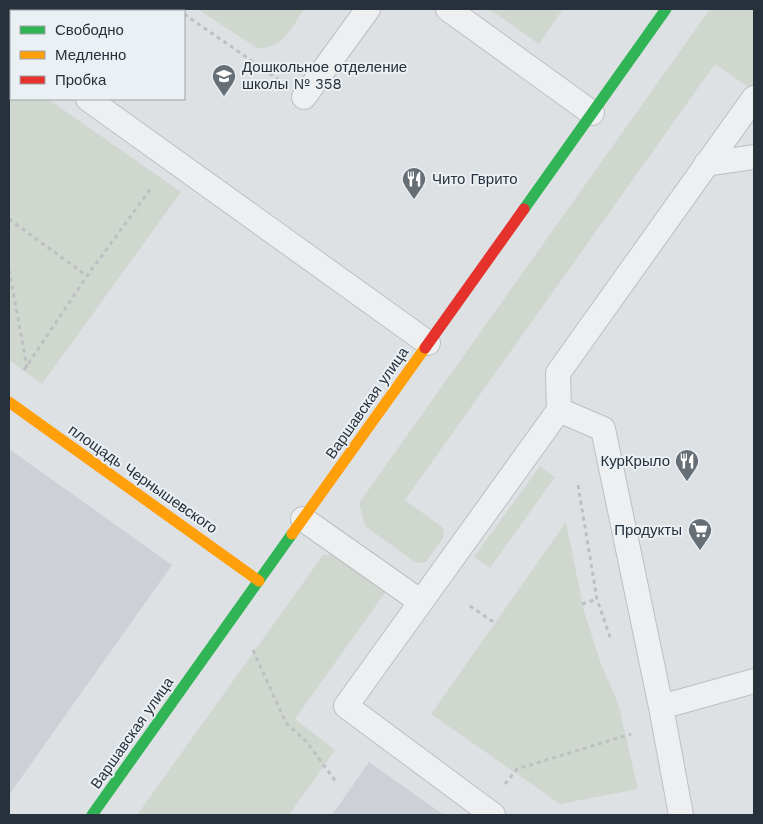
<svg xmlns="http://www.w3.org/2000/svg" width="763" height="824" font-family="'Work Sans',sans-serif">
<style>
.built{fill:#cdd1d7}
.green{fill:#d0d7cf}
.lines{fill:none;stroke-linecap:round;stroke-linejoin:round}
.lane-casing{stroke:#bcbfc2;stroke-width:26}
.path{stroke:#bcc0c2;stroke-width:3;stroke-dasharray:4 4;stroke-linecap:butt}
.lane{stroke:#eeeff0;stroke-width:24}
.fast{stroke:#30b455;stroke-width:11}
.slow{stroke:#ff9f0a;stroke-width:11}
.jam{stroke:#e5322d;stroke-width:11}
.labels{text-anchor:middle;stroke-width:4;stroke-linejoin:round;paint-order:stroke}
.poi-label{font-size:15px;fill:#27313b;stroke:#ebf0f4;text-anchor:start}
.street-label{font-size:15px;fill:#27313b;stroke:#ebf0f4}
</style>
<rect width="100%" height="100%" fill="#dee1e4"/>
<path class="built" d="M 9,449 L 172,565 L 9,795 Z
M 369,762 L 444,815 L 332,815 Z"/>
<path class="green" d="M 197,9 L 304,9 C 291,29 283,49 257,48 Z
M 489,9 L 563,9 L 539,44 Z
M 710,9 L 754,9 L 754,91 L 715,64 L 405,500 L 442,527 L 444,533 L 443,538 L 426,562 L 421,563 L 415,562 L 365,526 L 359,503 Z
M 9,71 L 11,73 L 11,99 L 48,99 L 181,192 L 42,384 L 9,360 Z
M 540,466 L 555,477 L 490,568 L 474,557 Z
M 566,522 L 584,611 L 601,664 L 618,703 L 638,789 L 560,804 L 431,714 Z
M 323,555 L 340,555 L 387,590 L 295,719 L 335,750 L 289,815 L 137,815 Z"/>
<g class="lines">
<g class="lane-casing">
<path id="lane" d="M 448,9 L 592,113
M 9,42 L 11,44
M 304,97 L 368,9
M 88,99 L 428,343
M 706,164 L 754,157
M 559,410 L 603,429 L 661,707 L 754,681
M 303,519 L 421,602
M 661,707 L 681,815
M 493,815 L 346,706 L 559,410 L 558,373 L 754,98"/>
</g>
<path class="path" d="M 177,9 L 180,11
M 184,14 L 278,79
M 9,219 L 87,276
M 9,270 L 27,367
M 24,370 L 87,276 L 152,187
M 578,485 L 597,599 L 611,640
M 582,604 L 597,599
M 470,606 L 495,623
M 253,650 L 286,723 L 306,741 L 337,783
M 505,784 L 517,769 L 631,734"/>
<use href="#lane" class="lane"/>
<path class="fast" d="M 524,209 L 666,9
M 92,815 L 292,534"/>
<path class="slow" d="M 9,402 L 259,581
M 292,534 L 425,348"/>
<path class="jam" d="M 425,348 L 524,209"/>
</g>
<defs>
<g id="school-pin" transform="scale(1.25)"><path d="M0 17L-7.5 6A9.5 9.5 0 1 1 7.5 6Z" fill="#676f76" stroke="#ebf0f4"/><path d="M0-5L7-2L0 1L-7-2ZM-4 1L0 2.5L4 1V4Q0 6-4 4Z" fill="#fff"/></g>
<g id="restaurant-pin" transform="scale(1.25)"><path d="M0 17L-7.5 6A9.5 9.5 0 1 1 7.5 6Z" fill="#676f76" stroke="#ebf0f4"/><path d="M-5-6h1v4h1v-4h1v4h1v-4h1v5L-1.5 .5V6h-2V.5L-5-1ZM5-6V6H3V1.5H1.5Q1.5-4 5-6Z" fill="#fff"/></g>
<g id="supermarket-pin" transform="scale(1.25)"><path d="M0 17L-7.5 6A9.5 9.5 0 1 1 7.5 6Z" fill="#676f76" stroke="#ebf0f4"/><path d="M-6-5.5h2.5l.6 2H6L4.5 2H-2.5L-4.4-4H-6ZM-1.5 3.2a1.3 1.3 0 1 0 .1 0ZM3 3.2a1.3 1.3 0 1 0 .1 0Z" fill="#fff"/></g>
</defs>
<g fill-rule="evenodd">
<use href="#school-pin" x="224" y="76"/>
<use href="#restaurant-pin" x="414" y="179"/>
<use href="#restaurant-pin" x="687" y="461"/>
<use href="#supermarket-pin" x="700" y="530"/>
</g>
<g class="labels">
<g class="poi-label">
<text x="242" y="72">Дошкольное отделение<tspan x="242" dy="17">школы № 358</tspan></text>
<text x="432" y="184">Чито Гврито</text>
<text x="670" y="466" text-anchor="end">КурКрыло</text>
<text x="682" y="535" text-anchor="end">Продукты</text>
</g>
<g class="street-label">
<text transform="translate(367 403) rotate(-55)" y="5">Варшавская улица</text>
<text transform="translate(143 479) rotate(35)" y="5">площадь Чернышевского</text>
<text transform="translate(132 733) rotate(-55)" y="5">Варшавская улица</text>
</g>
</g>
<rect width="763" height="824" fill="none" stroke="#27313b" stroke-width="20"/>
<rect x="10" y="10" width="175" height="90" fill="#ebf0f4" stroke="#9da4aa"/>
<rect x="20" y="26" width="25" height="8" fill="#30b455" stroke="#9da4aa"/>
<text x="55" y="35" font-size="15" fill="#27313b">Свободно</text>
<rect x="20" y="51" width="25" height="8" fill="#ff9f0a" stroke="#9da4aa"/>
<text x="55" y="60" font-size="15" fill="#27313b">Медленно</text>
<rect x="20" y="76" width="25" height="8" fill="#e5322d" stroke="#9da4aa"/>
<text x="55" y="85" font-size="15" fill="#27313b">Пробка</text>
</svg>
